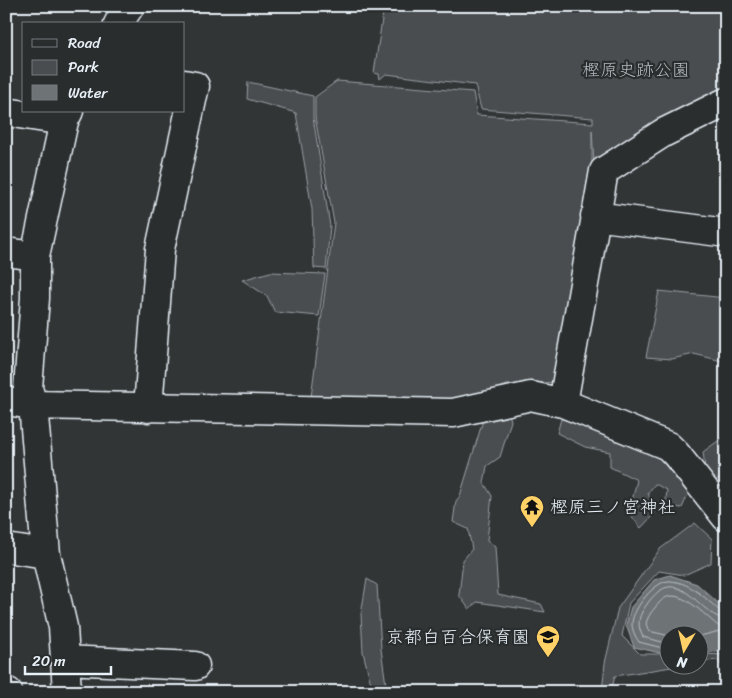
<svg xmlns="http://www.w3.org/2000/svg" width="732" height="698" font-family="Sriracha,'Klee One',sans-serif">
<style>
.green{fill:#494d4f;stroke:#989fa4}
.water{fill:#6e7376;stroke:#9fa5aa}
.lines{fill:none;stroke-linecap:round;stroke-linejoin:round}
.shore{stroke:#b7bfc4;stroke-width:1}
.street-casing{stroke:#e8f1f8;stroke-width:31}
.street{stroke:#2a2d2e;stroke-width:28}
.labels{text-anchor:middle;stroke-width:4.5;stroke-linejoin:round;paint-order:stroke}
.park-label{font-size:18px;fill:#b0b8bd;stroke:#2a2d2e}
.poi-label{font-size:18px;fill:#e8f1f8;stroke:#2a2d2e;text-anchor:start}
</style>
<rect width="100%" height="100%" fill="#323536"/>
<filter id="ink" filterUnits="userSpaceOnUse"><feTurbulence type="fractalNoise" baseFrequency=".02" numOctaves="2"/><feDisplacementMap in="SourceGraphic" scale="10" xChannelSelector="R" yChannelSelector="G"/><feConvolveMatrix kernelMatrix="1 2 1 2 8 2 1 2 1" color-interpolation-filters="sRGB"/></filter>
<g filter="url(#ink)">
<path class="green" d="M 384,6 L 726,6 L 726,91 L 594,164 L 592,130 L 592,169 L 557,382 L 507,385 L 462,402 L 311,397 L 334,223 L 315,117 L 315,97 L 337,81 L 473,92 L 477,115 L 593,123 L 593,118 L 481,109 L 475,85 L 386,74 L 380,79 L 379,74 L 374,73 Z
M 248,82 L 313,96 L 313,117 L 330,226 L 326,269 L 314,268 L 312,209 L 296,113 L 247,99 Z
M 270,272 L 325,274 L 319,316 L 275,312 L 267,296 L 242,280 Z
M 659,291 L 726,298 L 726,362 L 694,354 L 672,359 L 646,357 Z
M 509,413 L 511,421 L 500,457 L 487,466 L 484,483 L 492,496 L 487,540 L 495,547 L 498,595 L 541,604 L 545,612 L 477,602 L 469,609 L 459,595 L 463,560 L 472,549 L 468,529 L 453,522 L 456,501 L 460,496 L 484,417 Z
M 561,419 L 602,430 L 659,458 L 689,492 L 682,508 L 665,506 L 667,490 L 655,484 L 648,493 L 655,513 L 641,528 L 629,513 L 637,480 L 610,467 L 610,452 L 585,447 L 557,433 Z
M 726,435 L 726,477 L 715,480 L 705,468 L 703,452 Z
M 695,523 L 712,539 L 711,563 L 684,575 L 659,571 L 629,603 L 622,636 L 640,654 L 669,654 L 670,666 L 678,666 L 615,676 L 611,692 L 602,692 L 605,663 L 618,608 L 660,549 Z
M 367,579 L 377,585 L 381,649 L 387,692 L 373,692 L 363,652 L 361,614 Z
M 700,654 L 726,655 L 726,686 L 722,687 L 725,669 L 717,660 L 700,662 Z"/>
<path class="water" d="M 670,575 L 697,584 L 726,610 L 726,649 L 700,655 L 700,636 L 670,636 L 669,655 L 634,647 L 626,625 L 631,607 L 654,580 Z"/>
<g class="lines">
<path class="shore" d="M 670,636 L 649,631 L 646,624 C 648,615 653,610 659,603 C 677,581 705,617 721,628 L 720,631 L 700,636
M 670,644 L 643,637 C 639,629 637,621 642,612 C 677,552 698,618 726,619
M 670,650 L 639,642 C 636,638 632,630 632,624 C 632,609 656,579 671,581 C 692,583 706,599 721,612 L 726,613"/>
<g class="street-casing">
<path id="street" d="M 118,24 L 130,6
M 6,112 L 64,121
M 595,216 L 719,232
M 6,252 L 35,256
M 6,401 L 33,405 L 453,413 L 531,396 L 563,403 L 668,446 L 676,454 L 726,517
M 563,403 L 604,171 L 663,133 L 726,102
M 148,408 L 160,249 L 195,86 L 184,84
M 6,548 L 46,554
M 65,660 L 195,666
M 6,692 L 8,692
M 67,692 L 63,627 L 46,554 L 33,405 L 28,388 L 35,298 L 35,256 L 64,121 L 69,111"/>
</g>
<use href="#street" class="street"/>
</g>
</g>
<defs>
<g id="temple-pin" transform="scale(1.25)"><path d="M0 17L-7.5 6A9.5 9.5 0 1 1 7.5 6Z" fill="#ffd166" stroke="#2a2d2e"/><path d="M0-6L5-2H3V0L6.5 2.5H4V6H1.5V3h-3V6H-4V2.5H-6.5L-3 0V-2H-5Z" fill="#111"/></g>
<g id="school-pin" transform="scale(1.25)"><path d="M0 17L-7.5 6A9.5 9.5 0 1 1 7.5 6Z" fill="#ffd166" stroke="#2a2d2e"/><path d="M0-5L7-2L0 1L-7-2ZM-4 1L0 2.5L4 1V4Q0 6-4 4Z" fill="#111"/></g>
</defs>
<g fill-rule="evenodd">
<use href="#temple-pin" x="532" y="507"/>
<use href="#school-pin" x="548" y="637"/>
</g>
<g class="labels">
<g class="park-label">
<text x="636" y="76">樫原史跡公園</text>
</g>
<g class="poi-label">
<text x="550" y="513">樫原三ノ宮神社</text>
<text x="530" y="643" text-anchor="end">京都白百合保育園</text>
</g>
</g>
<rect width="732" height="698" fill="none" stroke="#2a2d2e" stroke-width="25"/>
<rect x="12" y="12" width="707" height="673" fill="none" stroke="#e8f1f8" stroke-width="2" filter="url(#ink)"/>
<rect x="22" y="22" width="162" height="90" fill="#2a2d2e" stroke="#767b7f"/>
<rect x="32" y="39" width="25" height="8" fill="#2a2d2e" stroke="#767b7f"/>
<text x="68" y="48" font-size="15" fill="#e8f1f8">Road</text>
<rect x="32" y="60" width="25" height="15" fill="#494d4f" stroke="#767b7f"/>
<text x="68" y="72" font-size="15" fill="#e8f1f8">Park</text>
<rect x="32" y="85" width="25" height="15" fill="#6e7376" stroke="#767b7f"/>
<text x="68" y="98" font-size="15" fill="#e8f1f8">Water</text>
<g transform="translate(684 650) rotate(189)"><circle r="24" fill="#2a2d2e" stroke="#767b7f"/>
<path d="M0-4L9 19L0 12L-9 19Z" fill="#ffd166"/>
<text y="-8" font-size="14" font-weight="bold" text-anchor="middle" fill="#e8f1f8">N</text>
</g>
<path d="M25 666v8h86v-8" fill="none" stroke="#e8f1f8" stroke-width="2.5"/>
<text x="32" y="666" font-size="15" fill="#e8f1f8" stroke="#2a2d2e" stroke-width="4" paint-order="stroke">20 m</text>
</svg>
